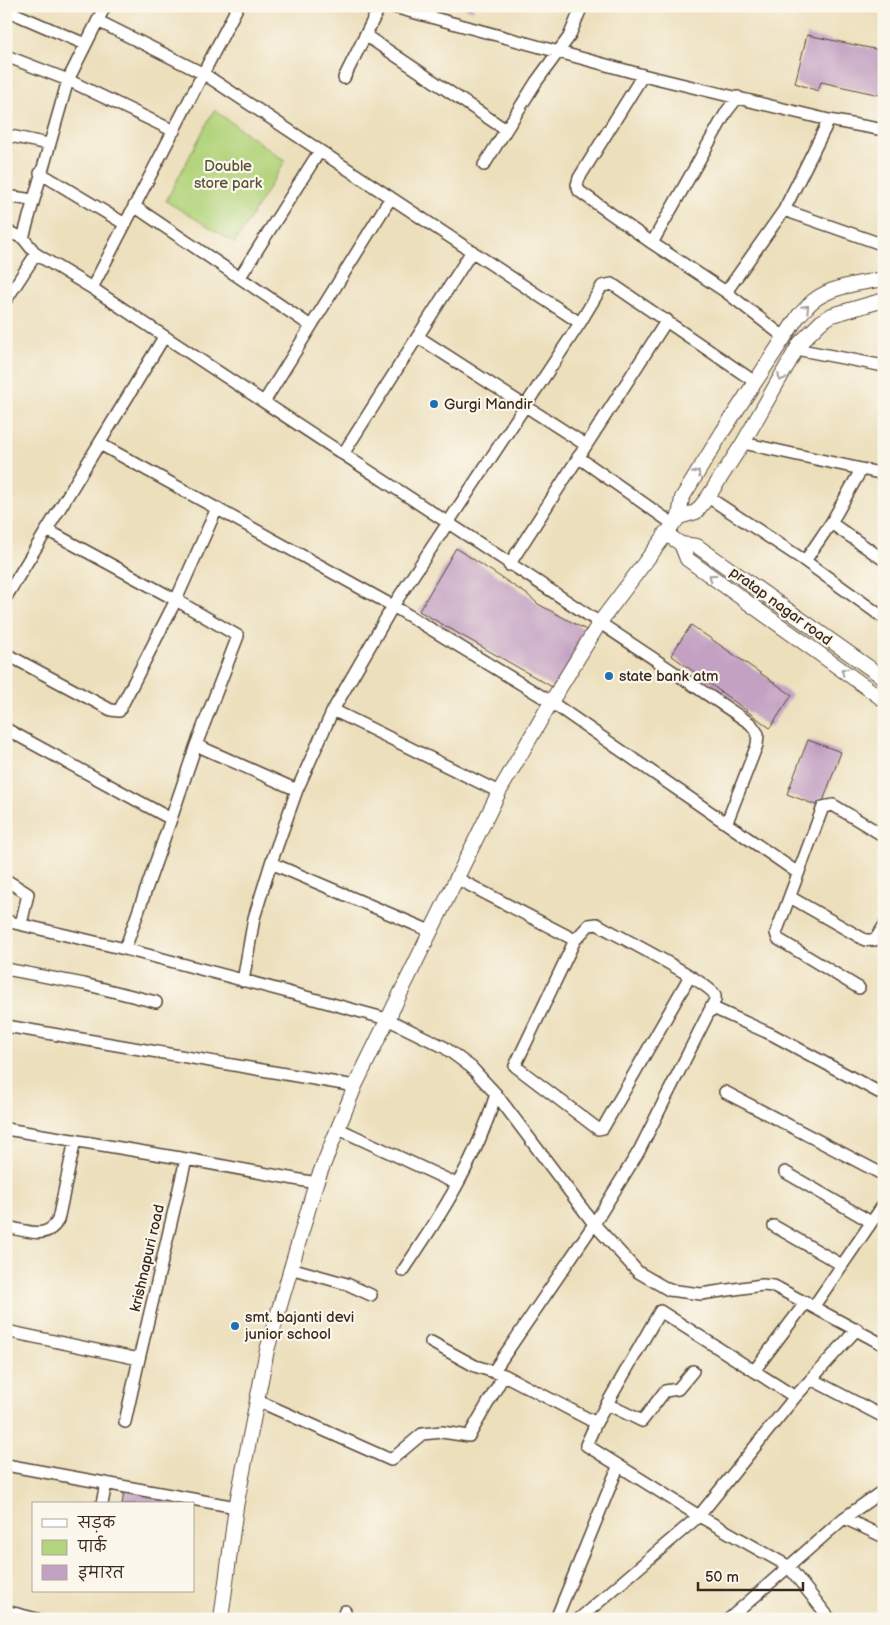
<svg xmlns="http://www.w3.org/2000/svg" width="890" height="1625" font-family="'Balsamiq Sans','Playpen Sans Deva',sans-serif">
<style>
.green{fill:#b2d47c;stroke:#767f4d}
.building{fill:#c3a1c2}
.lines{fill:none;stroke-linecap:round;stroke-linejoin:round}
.minor-casing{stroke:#564536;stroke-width:14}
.tertiary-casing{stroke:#564536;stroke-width:16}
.minor{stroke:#fff;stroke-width:11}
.tertiary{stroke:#fff;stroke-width:14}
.oneway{stroke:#a79f9a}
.poi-dot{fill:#1f6fb2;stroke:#fbf7ec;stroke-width:2}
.labels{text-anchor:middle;stroke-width:4.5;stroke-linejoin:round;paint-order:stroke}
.park-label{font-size:15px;fill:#595436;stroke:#fbf7ec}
.poi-label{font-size:15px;fill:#3b2a1e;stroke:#fbf7ec;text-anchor:start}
.street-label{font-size:15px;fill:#3b2a1e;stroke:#fbf7ec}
</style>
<rect width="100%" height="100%" fill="#fbf7ec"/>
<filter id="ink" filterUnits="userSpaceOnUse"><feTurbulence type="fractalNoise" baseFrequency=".02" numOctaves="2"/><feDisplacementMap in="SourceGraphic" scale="10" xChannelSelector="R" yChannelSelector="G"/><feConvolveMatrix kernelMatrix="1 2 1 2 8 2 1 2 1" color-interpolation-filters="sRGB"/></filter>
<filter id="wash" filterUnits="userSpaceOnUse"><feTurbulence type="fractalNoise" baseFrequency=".0096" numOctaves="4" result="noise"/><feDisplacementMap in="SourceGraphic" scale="20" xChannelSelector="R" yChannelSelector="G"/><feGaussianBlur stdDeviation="1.12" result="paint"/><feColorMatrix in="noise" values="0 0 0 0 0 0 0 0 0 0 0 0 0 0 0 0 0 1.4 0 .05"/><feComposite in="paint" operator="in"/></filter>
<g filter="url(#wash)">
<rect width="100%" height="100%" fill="#ecdfbc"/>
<path class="green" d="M 214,110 L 285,161 L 235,243 L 166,201 Z"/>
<g id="blocks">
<path class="building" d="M 458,6 L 474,6 L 473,11 Z
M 807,35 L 884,51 L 884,96 L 821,82 L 818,91 L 795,83 Z
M 456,548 L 528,595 L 538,604 L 590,632 L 554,688 L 419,611 Z
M 691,625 L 792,695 L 770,728 L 671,655 Z
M 808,740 L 841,752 L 821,807 L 787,794 Z
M 125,1488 L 180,1501 L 179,1504 L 122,1504 Z"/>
</g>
</g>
<g filter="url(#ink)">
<use href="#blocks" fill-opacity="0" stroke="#564536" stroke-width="1"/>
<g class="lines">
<g class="minor-casing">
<path id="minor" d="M 238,6 L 92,288 C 311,435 533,576 751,724 L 758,734 L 757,745 L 727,822
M 390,6 L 643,75 L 829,120 L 884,130
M 6,10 L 85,44
M 98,21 L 204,74 L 580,323 L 393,606 L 100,444
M 365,35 L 506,130
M 6,56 L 68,80 L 174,131
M 643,75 L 579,178 L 577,185 L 579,191 L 652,243 L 726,292 L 784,337
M 344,78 L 380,6
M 6,135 L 48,144
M 484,165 L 536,82 L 569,37 L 582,6
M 40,173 L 125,224
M 6,196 L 33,200
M 134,206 L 311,326
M 784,210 L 884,245
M 6,231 L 23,238 L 36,254 L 92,288
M 23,238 L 68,80 L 105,6
M 652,243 L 727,111 L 738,97
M 240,277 L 319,152
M 726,292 L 784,210 L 829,120
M 6,300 L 36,254
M 580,323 L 602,286 L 612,284 L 755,382
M 418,337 L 586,445
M 796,349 L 884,366
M 264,402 L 390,199
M 743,443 L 884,474
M 343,454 L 472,251
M 578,457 L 673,524
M 708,497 L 805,561 L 884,618
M 831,523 L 884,560
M 47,530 L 176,600 L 238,636 L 196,745 L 171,819
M 805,561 L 831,523 L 861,470
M 509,565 L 667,320
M 6,597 L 164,337
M 6,654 L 111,710 L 119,711 L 176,600 L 217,508
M 333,710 L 499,792
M 6,729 L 171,819 L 125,949
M 196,745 L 297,790 L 333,710 L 393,606 L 551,702 L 798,873
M 271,863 L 430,931
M 456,878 L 575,940
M 6,880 L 28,894 L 21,924
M 790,897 L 865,940 L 875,940 L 884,926
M 6,921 L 125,949 L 325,1002 L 387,1019 L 444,1047 L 471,1067 L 496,1094 L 594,1224 L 638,1272 L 669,1290 L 701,1294 L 762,1285 L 774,1286 L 884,1345
M 6,969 L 84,984 L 156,1002
M 243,981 L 254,918 L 271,863 L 297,790
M 859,988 L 778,939 L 776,933 L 823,807 L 833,805 L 884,836
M 711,1007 L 773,1035 L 884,1095
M 6,1026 L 355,1086
M 725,1092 L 884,1175
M 6,1129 L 186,1159
M 339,1129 L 457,1184
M 785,1172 L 871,1222
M 774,1226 L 842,1265
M 6,1227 C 26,1230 47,1241 58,1220 L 75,1140
M 290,1268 L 347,1284 L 371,1295
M 403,1271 C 441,1215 477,1159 496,1094
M 814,1306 L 884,1204
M 6,1331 L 139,1359 L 186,1159 L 316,1183
M 431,1342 L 475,1366 L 504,1375 L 596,1423
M 754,1371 L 806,1302
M 493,1372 L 594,1224 L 639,1151 L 715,1000 L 715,995 C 707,981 616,935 597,924 L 589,925 L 575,940 L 515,1066 L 598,1129 L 603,1128 L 690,976
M 813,1380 L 884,1417
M 795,1397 L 660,1311 L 596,1423 L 586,1445 L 699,1516 L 795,1397 L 857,1329
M 256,1400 L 391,1460 L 422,1434 L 442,1432 L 469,1436 L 504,1375
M 607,1404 L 642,1421 L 665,1391 L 678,1389 L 693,1371
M 125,1422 L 139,1359
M 6,1465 L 236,1507
M 102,1504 L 106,1483
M 844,1518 L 884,1537
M 6,1611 L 37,1619
M 342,1619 L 345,1611
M 556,1619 L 618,1467
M 579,1619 L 699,1516 L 788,1566 L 830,1619
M 729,1619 L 844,1518 L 884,1490"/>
</g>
<g class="tertiary-casing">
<path id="tertiary" d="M 679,517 L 682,498 L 723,431 L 799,315 C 804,311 808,305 813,301 C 831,286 861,283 884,279
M 679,517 L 696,512 L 708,497 L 743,443 L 800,343 L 821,322 L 832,315 L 884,300
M 665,533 L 681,544 L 687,559 L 884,700
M 681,544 L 697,546 L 884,678
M 221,1619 L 236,1507 L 267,1350 L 316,1183 L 355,1086 L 499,792 L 551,702 L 600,622 L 679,517"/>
</g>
<use href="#minor" class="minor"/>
<use href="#tertiary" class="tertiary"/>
</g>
<defs><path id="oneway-chevron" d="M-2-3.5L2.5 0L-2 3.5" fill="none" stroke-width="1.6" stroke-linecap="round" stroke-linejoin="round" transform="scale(1.25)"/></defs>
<g class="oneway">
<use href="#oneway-chevron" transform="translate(806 308) rotate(-46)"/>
<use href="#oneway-chevron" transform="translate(781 378) rotate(118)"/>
<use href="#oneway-chevron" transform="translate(697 473) rotate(-59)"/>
<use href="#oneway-chevron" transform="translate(712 577) rotate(-144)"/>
<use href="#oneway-chevron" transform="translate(844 671) rotate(-144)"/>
</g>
</g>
<g class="poi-dot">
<circle cx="434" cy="404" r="5"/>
<circle cx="609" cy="676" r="5"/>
<circle cx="235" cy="1326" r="5"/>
</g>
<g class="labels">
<g class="park-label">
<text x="228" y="171">Double<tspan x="228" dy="17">store park</tspan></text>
</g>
<g class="poi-label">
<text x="444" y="409">Gurgi Mandir</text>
<text x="619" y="681">state bank atm</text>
<text x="245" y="1322">smt. bajanti devi<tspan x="245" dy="17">junior school</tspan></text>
</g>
<g class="street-label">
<text transform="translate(781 606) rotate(36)" y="5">pratap nagar road</text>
<text transform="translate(147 1258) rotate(-77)" y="5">krishnapuri road</text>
</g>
</g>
<rect width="890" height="1625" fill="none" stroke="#fbf7ec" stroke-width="25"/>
<rect x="32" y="1502" width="162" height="90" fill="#fbf7ec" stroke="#aea59a"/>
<rect x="42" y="1519" width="25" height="8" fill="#ffffff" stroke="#aea59a"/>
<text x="78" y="1528" font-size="15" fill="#3b2a1e">सड़क</text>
<rect x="42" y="1540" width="25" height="15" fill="#b2d47c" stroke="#aea59a"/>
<text x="78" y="1552" font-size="15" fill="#3b2a1e">पार्क</text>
<rect x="42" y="1565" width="25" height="15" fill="#c3a1c2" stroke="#aea59a"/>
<text x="78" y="1578" font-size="15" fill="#3b2a1e">इमारत</text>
<path d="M698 1582v8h105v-8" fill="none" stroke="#3b2a1e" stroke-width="2.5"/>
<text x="705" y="1582" font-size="15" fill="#3b2a1e" stroke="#fbf7ec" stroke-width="4" paint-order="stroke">50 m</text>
</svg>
